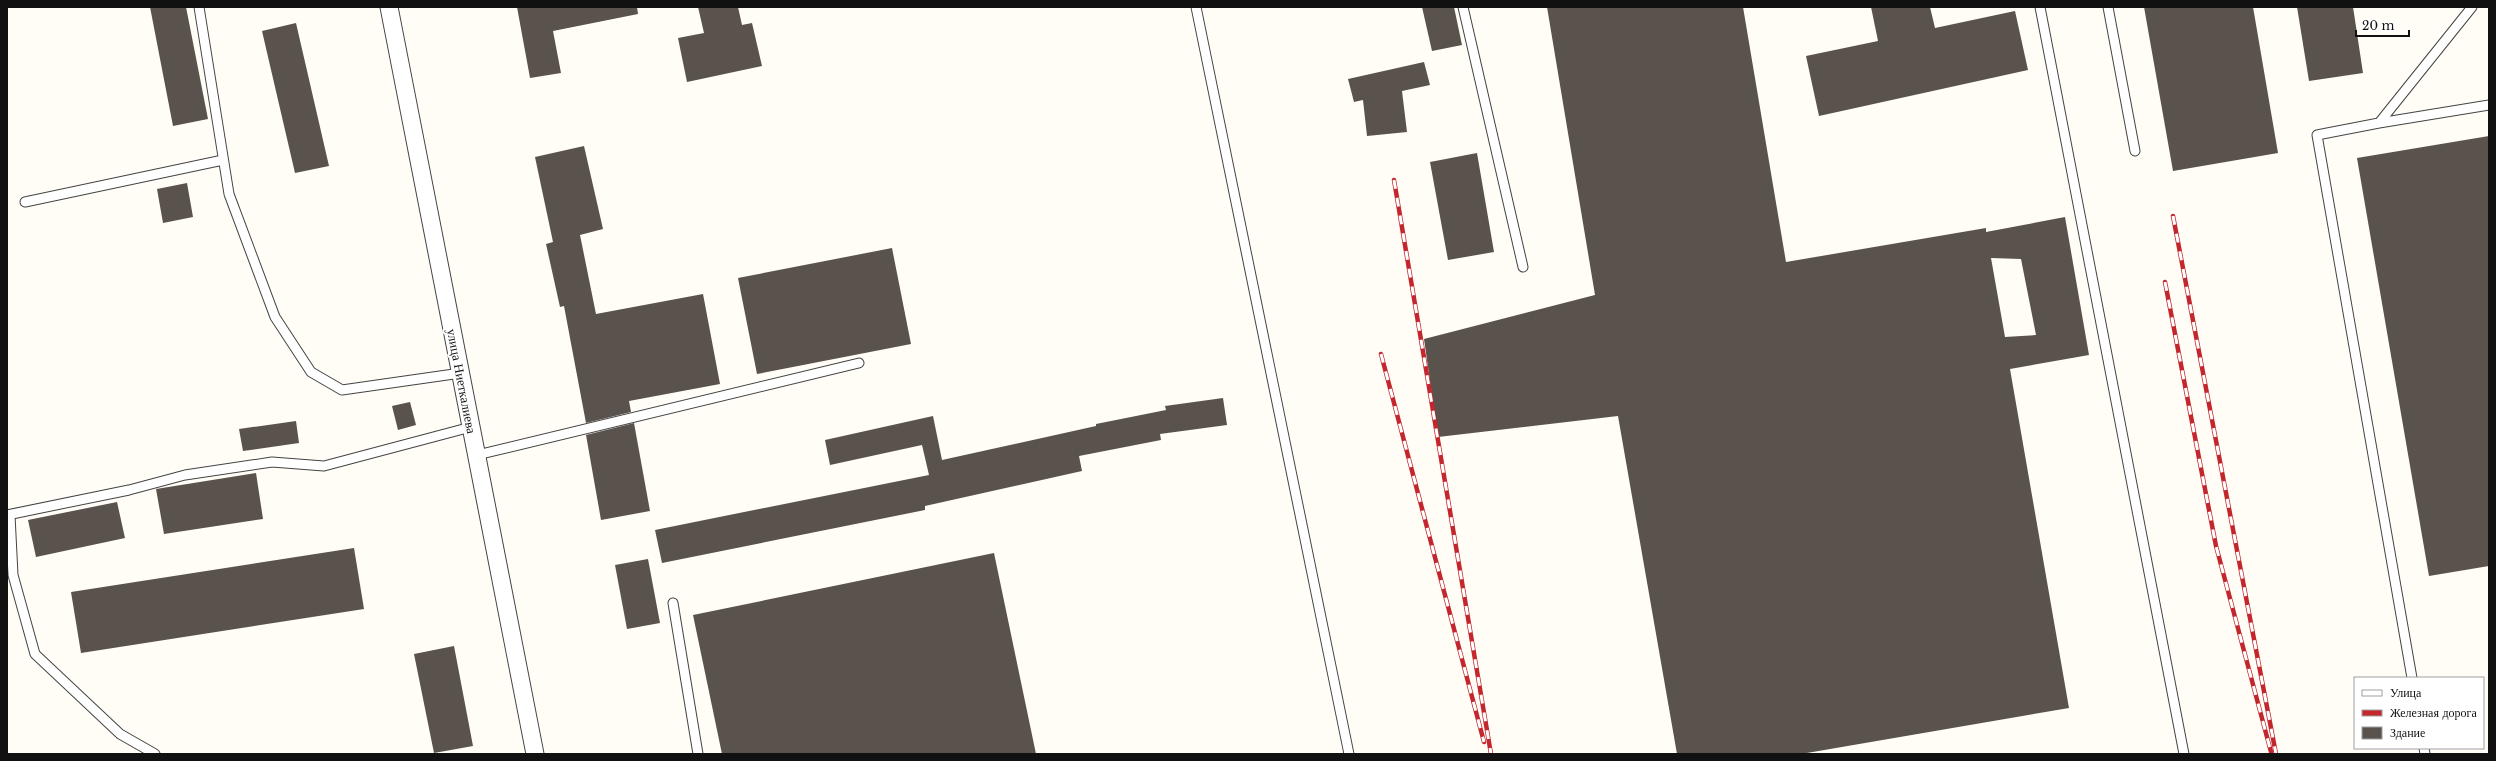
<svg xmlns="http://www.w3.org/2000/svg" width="2496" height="761" font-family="'Libre Baskerville',serif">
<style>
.building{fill:#5a524d;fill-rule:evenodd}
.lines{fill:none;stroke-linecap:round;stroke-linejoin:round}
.service-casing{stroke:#444;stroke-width:11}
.minor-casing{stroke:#444;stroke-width:19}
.service{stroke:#fff;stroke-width:9}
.minor{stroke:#fff;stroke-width:17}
.rail-casing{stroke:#c4262e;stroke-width:4.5}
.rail{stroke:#fff;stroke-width:3;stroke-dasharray:9;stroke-linecap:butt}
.labels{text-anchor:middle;stroke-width:4;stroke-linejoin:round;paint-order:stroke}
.street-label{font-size:13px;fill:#111;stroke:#fff}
</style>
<rect width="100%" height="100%" fill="#fffdf5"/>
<path class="building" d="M 150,7 L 186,7 L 208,119 L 173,126 Z
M 517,7 L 637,7 L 638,14 L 553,31 L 561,73 L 530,78 Z
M 698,7 L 738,7 L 742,25 L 752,23 L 762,66 L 687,82 L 678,38 L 704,33 Z
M 1422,7 L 1454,7 L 1462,45 L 1432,51 Z
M 1547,7 L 1743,7 L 1786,262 L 1986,228 L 1986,232 L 2065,217 L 2089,355 L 2010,369 L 2069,708 L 1801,754 L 1677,754 L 1618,416 L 1438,437 L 1424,339 L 1595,295 ZM 1991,258 L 2021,259 L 2036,335 L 2005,337 Z
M 1871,7 L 1930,7 L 1935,28 L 2015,11 L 2028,70 L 1819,116 L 1806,56 L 1878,41 Z
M 2144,7 L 2253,7 L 2278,153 L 2173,171 Z
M 2297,7 L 2353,7 L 2363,73 L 2309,81 Z
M 296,23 L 329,166 L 295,173 L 262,31 Z
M 1424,62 L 1430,85 L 1402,91 L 1407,132 L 1367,136 L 1363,100 L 1354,102 L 1348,79 Z
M 2489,136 L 2489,566 L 2429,576 L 2357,158 Z
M 584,146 L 603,229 L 580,235 L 596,314 L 703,294 L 720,384 L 629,401 L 631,412 L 586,423 L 564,306 L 560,307 L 546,244 L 553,242 L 535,157 Z
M 1477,153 L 1494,252 L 1448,260 L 1430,162 Z
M 187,183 L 193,217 L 163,223 L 157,189 Z
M 892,248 L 911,344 L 757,374 L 738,278 Z
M 1223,398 L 1227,425 L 1160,434 L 1161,440 L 1079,456 L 1082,471 L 925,506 L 925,510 L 662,563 L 655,530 L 929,475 L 922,445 L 830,465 L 825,440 L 933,416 L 942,460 L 1096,426 L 1096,424 L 1166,410 L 1165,406 Z
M 410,402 L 416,425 L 398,430 L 392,406 Z
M 296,421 L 299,443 L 243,451 L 239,429 Z
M 634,423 L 650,511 L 601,520 L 586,435 Z
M 256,473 L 263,519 L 164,534 L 156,489 Z
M 117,502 L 125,538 L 36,557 L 28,520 Z
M 354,548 L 364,609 L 81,653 L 71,592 Z
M 994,553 L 1036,754 L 722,754 L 693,615 Z
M 648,559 L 660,623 L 627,629 L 615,565 Z
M 454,646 L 473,746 L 434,753 L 414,654 Z"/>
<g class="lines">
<g class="service-casing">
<path id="service" d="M 199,7 L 229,194 L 275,317 L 311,372 L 342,390 L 461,373
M 1196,7 L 1349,754
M 1463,7 L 1523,267
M 2040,7 L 2184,754
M 2108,7 L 2135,151
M 2379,123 L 2489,105
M 25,202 L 223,160
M 477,455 L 859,363
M 7,515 L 129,490 L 185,475 L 272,462 L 324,466 L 471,427
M 10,515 L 13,575 L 35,654 L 120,734 L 155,754
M 673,603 L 698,754
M 2412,678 L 2317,135 L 2379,123 L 2472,7
M 2424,748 L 2425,754"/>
</g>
<g class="minor-casing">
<path id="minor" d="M 389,7 L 535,754"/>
</g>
<use href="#service" class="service"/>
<use href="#minor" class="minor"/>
<g class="rail-casing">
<path id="rail" d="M 1394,180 L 1491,754
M 2173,216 L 2276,754
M 2165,282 L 2216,546 L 2271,752
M 1381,354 L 1484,742"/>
</g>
<use href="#rail" class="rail"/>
</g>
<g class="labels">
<g class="street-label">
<text transform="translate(462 381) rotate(79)" y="5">улица Ниеткалиева</text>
</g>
</g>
<rect width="2496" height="761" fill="none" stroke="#111111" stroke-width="16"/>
<rect x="2354" y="677" width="130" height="72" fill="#ffffff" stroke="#a0a0a0"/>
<rect x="2362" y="690" width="20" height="6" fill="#ffffff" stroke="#a0a0a0"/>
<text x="2390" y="697" font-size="12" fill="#111111">Улица</text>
<rect x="2362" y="710" width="20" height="6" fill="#c4262e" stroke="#a0a0a0"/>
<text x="2390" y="717" font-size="12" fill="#111111">Железная дорога</text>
<rect x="2362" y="727" width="20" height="12" fill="#5a524d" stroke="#a0a0a0"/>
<text x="2390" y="737" font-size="12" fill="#111111">Здание</text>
<path d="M2356 30v6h53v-6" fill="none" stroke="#111111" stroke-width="2"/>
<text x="2362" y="30" font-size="12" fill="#111111" stroke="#ffffff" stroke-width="3" paint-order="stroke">20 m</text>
</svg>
